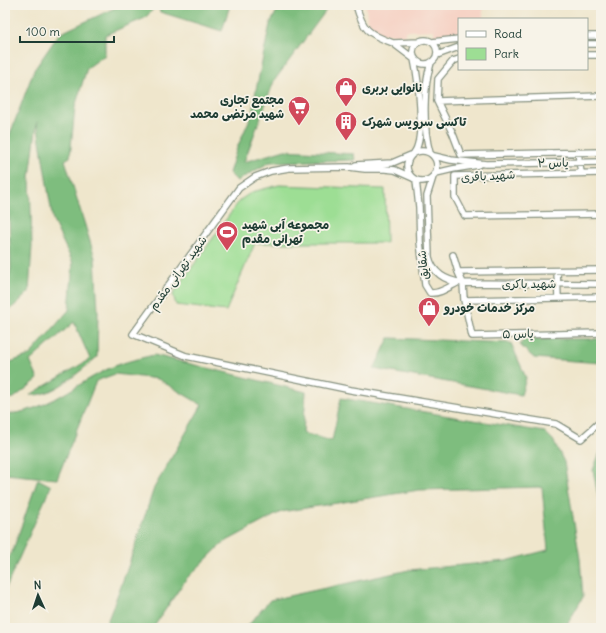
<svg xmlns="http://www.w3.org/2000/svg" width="606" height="633" font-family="Delius,'Playpen Sans Arabic',sans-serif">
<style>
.built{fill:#f6d2c4}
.green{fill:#9dde94;stroke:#5e8e64}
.forest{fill:#7ebd7e;stroke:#4e7d59}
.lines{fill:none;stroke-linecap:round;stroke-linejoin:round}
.minor-casing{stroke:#879280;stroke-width:8}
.minor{stroke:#fff;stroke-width:5.5}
.labels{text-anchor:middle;stroke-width:3.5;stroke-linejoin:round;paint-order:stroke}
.poi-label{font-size:12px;font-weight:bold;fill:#1f3d34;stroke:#f7f3e8;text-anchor:start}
.street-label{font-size:12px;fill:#1f3d34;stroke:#f7f3e8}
</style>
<rect width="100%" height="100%" fill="#f7f3e8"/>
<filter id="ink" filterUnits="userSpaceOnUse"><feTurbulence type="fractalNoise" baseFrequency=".025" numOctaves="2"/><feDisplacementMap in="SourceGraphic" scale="8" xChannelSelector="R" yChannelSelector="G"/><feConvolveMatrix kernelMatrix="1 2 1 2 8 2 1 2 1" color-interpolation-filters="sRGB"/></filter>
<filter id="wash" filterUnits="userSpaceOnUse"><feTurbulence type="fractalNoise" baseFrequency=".012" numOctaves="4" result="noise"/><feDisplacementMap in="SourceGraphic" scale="16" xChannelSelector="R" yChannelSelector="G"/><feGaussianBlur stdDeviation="0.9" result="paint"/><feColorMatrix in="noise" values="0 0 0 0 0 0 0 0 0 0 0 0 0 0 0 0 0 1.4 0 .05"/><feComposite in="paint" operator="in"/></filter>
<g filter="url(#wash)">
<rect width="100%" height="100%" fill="#efe6cc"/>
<path class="built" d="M 366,5 L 483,5 L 483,19 L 459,19 L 459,36 L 434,36 L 434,30 L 405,31 L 405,35 L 381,34 L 373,28 L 367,19 Z"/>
<path class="green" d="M 279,185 L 385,189 L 386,243 L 255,243 L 226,311 L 176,305 L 173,294 L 240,200 L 252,192 Z"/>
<path class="forest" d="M 121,5 L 157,5 L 145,18 L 105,35 L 105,55 L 87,68 L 75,107 L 70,157 L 65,160 L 95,258 L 98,312 L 97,357 C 80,371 53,397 30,395 L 90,359 L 74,322 L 30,361 L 38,379 L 14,398 L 5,399 L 5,364 L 30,355 L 69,310 L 73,263 L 53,221 L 37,122 L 30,177 L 32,246 L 29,292 L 12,308 L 5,311 L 5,297 L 11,268 L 6,145 L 34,70 L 59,34 Z
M 158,5 L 230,5 L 222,31 L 160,12 Z
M 280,5 L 330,5 L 274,81 L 244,162 L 285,150 L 354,154 L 355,160 L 270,162 L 237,181 L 229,173 L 237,148 L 252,114 L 256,90 L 270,24 Z
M 389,338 L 511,343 L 526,378 L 521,395 L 374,369 Z
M 524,339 L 601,339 L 601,363 L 534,358 L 520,345 Z
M 154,355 L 306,392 L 303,433 L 332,441 L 341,398 L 545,432 L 553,440 L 564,462 L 580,559 L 583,597 L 565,628 L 246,628 L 270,600 L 409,570 L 506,561 L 548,550 L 542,487 L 419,490 L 281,512 L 223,543 L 186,579 L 153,628 L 105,628 L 128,567 L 154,488 L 202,405 L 158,379 L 115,374 L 96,381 L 57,479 L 5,474 L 5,414 C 41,413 71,388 102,372 C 118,363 137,359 154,355 Z
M 601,450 L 601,511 L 593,470 Z
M 38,479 L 51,486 L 5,590 L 5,563 L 13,550 Z"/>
</g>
<g filter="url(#ink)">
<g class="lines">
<g class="minor-casing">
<path id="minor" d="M 356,5 C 363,30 368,34 393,43
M 587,36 L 601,36
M413 52a12 12 0 1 1 24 0a12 12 0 1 1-24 0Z
M 432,42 L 459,39
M 587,44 L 601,44
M 437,55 L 459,47
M 587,55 L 601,55
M 459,59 L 453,61 L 438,79 L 437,101 L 601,96
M 437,101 L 453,134 L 461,155 L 601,152
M407 166a15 15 0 1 1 30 0a15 15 0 1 1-30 0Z
M 578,152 L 581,173
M 414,153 C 426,137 418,78 414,59 L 393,43 L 419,42
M 430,153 C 423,129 423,87 431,63
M 434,156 L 451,160 L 486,164 L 601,162
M 356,165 L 392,163 L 411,155
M 436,173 L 453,169 L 478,165
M 601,173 L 455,176 L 455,197 L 465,216 L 601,214
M 433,177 L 427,196 L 429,257 C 433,274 446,281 463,283 L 601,284
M 413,178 L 395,170 L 385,169 L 365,169 L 349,167 L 289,168 L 271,171 L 255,177 L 239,188 L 133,334 L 186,356 L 351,390 L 556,424 L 581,439 L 601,421
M 416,180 L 419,207 L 420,242 L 425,285 L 430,293 C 440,294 449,287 457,283
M 453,255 L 458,272 L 601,270
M 557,271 L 558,298
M 458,272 L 463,283 L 464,300 L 472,336 L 601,333
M 464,300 L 601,297"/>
</g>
<use href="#minor" class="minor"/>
</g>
</g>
<defs>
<g id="shop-pin" transform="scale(1.15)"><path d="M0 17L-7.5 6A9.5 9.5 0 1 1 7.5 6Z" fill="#d1495b" stroke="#f7f3e8"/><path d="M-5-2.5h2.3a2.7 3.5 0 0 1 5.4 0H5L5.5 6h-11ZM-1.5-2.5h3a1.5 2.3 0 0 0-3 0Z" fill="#fff"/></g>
<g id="supermarket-pin" transform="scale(1.15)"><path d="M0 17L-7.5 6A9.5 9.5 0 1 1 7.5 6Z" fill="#d1495b" stroke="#f7f3e8"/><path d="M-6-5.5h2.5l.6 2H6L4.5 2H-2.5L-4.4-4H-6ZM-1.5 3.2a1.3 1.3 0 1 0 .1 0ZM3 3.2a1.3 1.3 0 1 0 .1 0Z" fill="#fff"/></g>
<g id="building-pin" transform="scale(1.15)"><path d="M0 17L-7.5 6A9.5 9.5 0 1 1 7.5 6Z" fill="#d1495b" stroke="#f7f3e8"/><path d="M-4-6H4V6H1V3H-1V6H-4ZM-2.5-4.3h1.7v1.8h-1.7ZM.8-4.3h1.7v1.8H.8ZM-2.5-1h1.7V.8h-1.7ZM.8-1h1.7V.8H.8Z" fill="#fff"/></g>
<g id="stadium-pin" transform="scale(1.15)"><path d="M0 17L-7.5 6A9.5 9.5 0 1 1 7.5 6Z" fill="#d1495b" stroke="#f7f3e8"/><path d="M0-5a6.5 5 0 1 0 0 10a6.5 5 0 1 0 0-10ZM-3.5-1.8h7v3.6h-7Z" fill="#fff"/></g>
</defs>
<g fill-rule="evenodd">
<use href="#shop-pin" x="346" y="88"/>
<use href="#supermarket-pin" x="299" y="107"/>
<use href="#building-pin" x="346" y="122"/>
<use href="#stadium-pin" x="227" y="232"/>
<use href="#shop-pin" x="429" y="308"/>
</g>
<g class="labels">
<g class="poi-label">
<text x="362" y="92">نانوایی بربری</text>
<text x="284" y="104" text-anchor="end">مجتمع تجاری<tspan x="284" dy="14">شهید مرتضی محمد</tspan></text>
<text x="362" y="126">تاکسی سرویس شهرک</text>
<text x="242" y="229">مجموعه آبی شهید<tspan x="242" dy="14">تهرانی مقدم</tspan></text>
<text x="444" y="312">مرکز خدمات خودرو</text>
</g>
<g class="street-label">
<text transform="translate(553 163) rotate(-1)" y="4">یاس ۲</text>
<text transform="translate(488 176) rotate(-3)" y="4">شهید باقری</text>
<text transform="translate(423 265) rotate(-96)" y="4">شقایق</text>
<text transform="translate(178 273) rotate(-54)" y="4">شهید تهرانی مقدم</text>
<text x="529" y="288">شهید باکری</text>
<text transform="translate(518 334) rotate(-1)" y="4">یاس ۵</text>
</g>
</g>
<rect width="606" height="633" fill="none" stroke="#f7f3e8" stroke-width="20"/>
<rect x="458" y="18" width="130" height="52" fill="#f7f3e8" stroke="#a1aaa0"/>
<rect x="466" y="31" width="20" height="6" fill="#ffffff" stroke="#a1aaa0"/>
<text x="494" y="38" font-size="12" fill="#1f3d34">Road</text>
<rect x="466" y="48" width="20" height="12" fill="#9dde94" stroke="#a1aaa0"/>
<text x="494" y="58" font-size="12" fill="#1f3d34">Park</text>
<g transform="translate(38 595) rotate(357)" stroke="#f7f3e8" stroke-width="3" paint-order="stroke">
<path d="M0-3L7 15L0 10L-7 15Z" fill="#1f3d34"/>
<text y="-6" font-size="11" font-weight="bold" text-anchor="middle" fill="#1f3d34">N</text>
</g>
<path d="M20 36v6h94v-6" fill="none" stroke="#1f3d34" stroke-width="2"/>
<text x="26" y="36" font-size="12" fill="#1f3d34" stroke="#f7f3e8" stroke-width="3" paint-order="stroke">100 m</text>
</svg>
